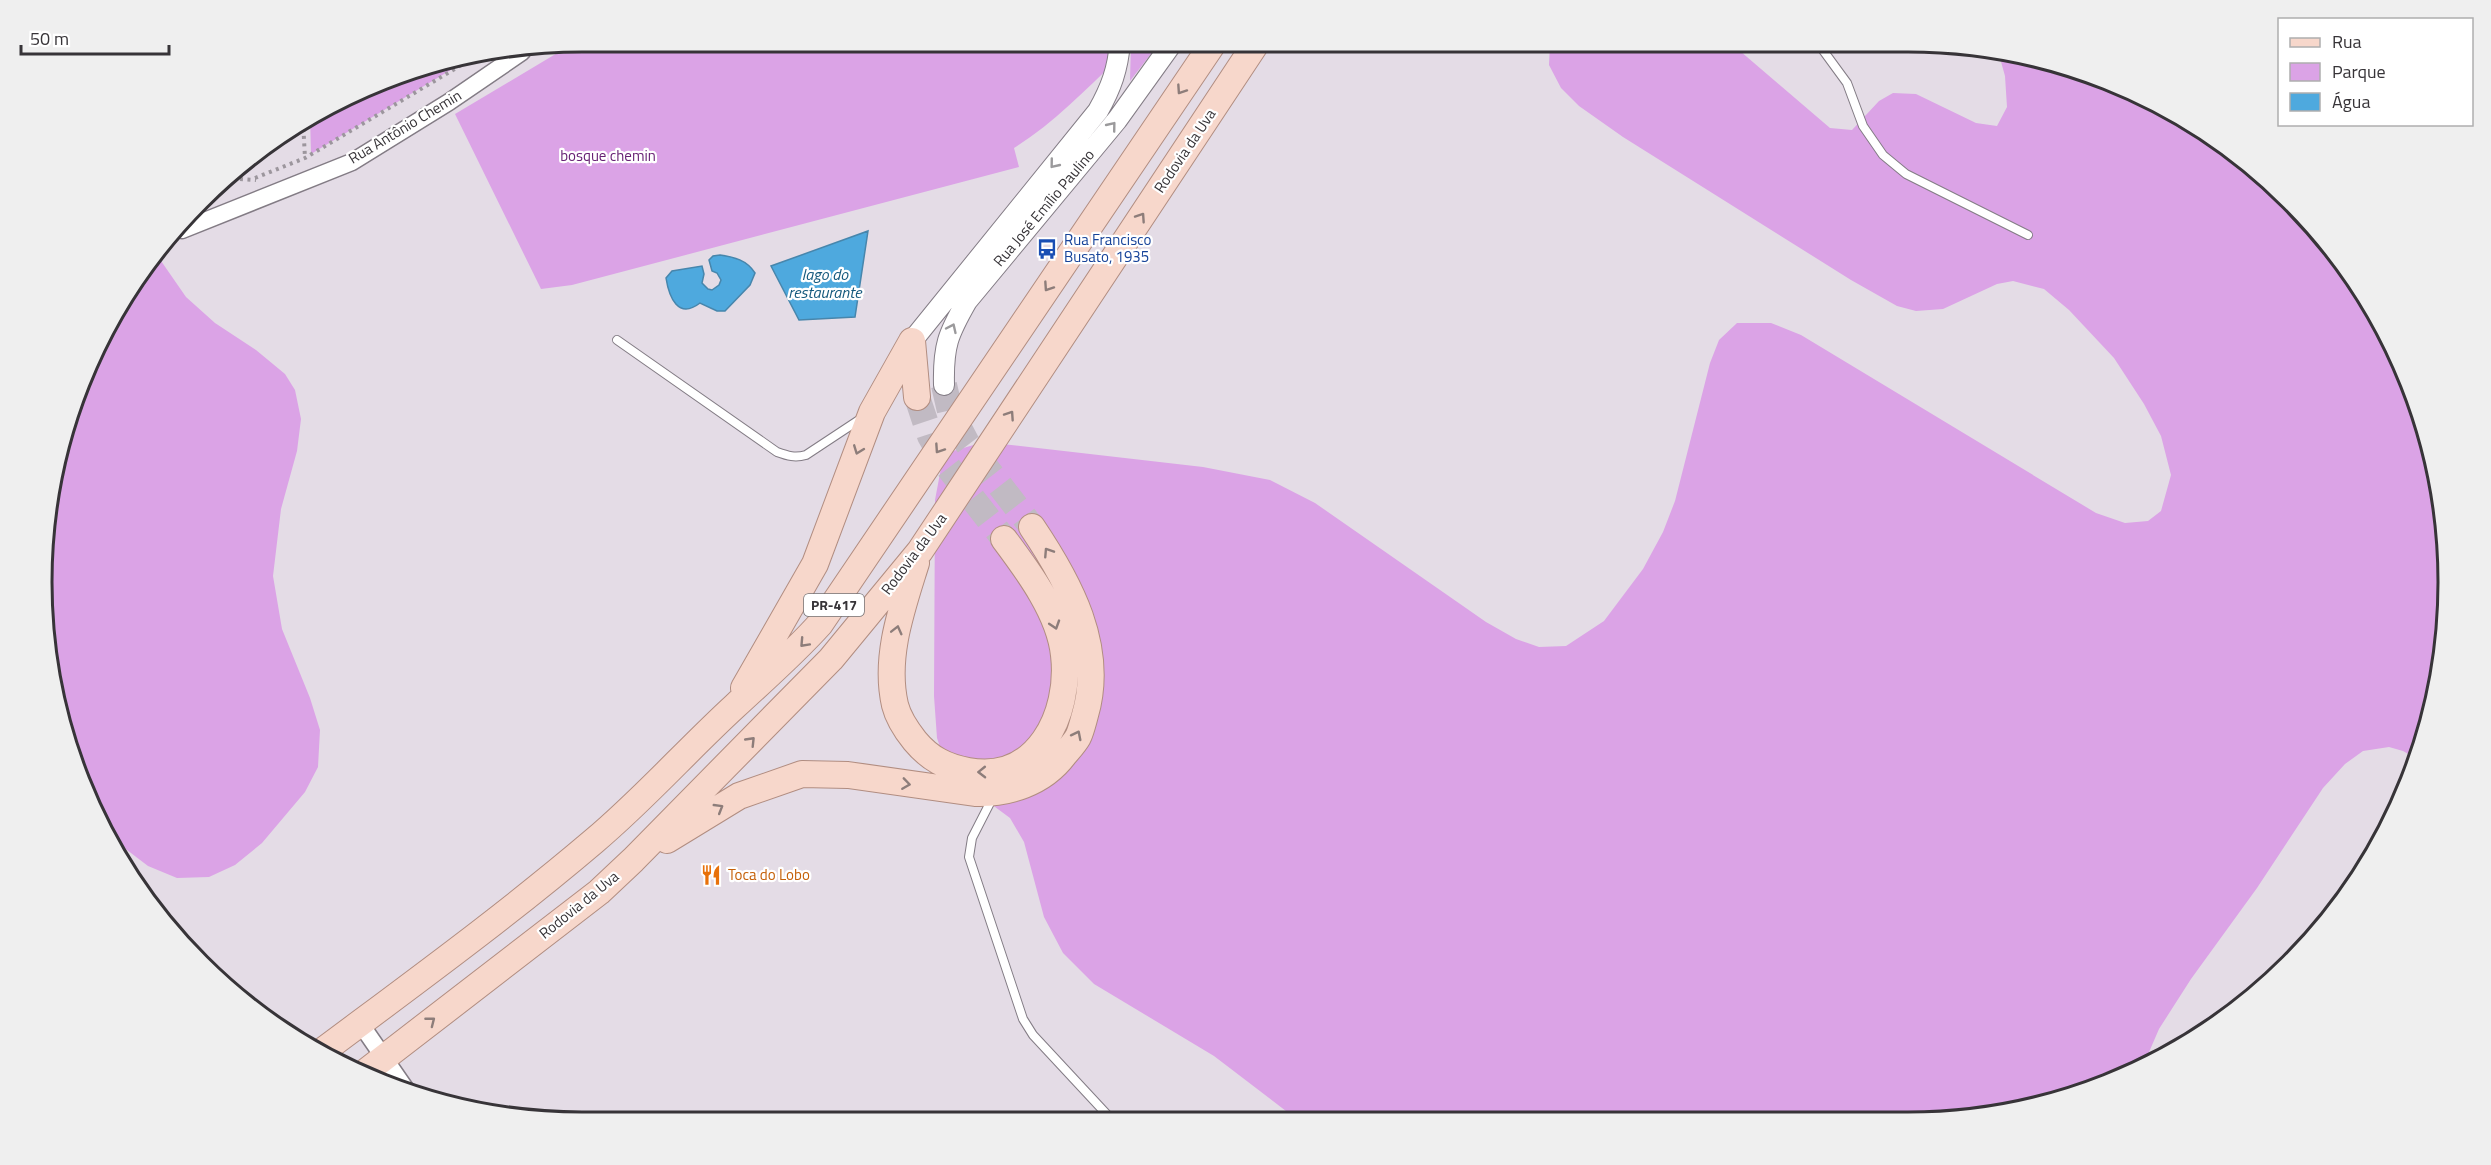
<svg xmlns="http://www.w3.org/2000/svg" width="2491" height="1165" font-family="'Titillium Web',sans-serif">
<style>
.green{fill:#dba3e6}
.water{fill:#4ea9de;stroke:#4786ac;stroke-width:1.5}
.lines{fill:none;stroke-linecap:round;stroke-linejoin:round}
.primary-tunnel{stroke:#c1bac3;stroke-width:26;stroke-dasharray:26 13;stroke-linecap:butt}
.service-casing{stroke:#837c85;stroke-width:10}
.minor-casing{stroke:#837c85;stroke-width:19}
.tertiary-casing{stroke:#837c85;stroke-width:22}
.primary-casing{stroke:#b18d81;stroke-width:28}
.path{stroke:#9c969d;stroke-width:4;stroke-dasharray:3 4.5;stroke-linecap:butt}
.service{stroke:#fff;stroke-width:8}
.minor{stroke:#fff;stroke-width:16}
.tertiary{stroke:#fff;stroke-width:20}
.primary{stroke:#f7d7cb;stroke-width:26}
.oneway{stroke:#8d7d7a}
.oneway2{stroke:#9b9a9c}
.labels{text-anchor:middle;stroke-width:4.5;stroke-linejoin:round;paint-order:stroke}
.shield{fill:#fff;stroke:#737174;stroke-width:1.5}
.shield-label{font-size:14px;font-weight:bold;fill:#373438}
.street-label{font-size:15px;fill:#373438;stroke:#fff}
.park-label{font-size:15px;fill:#672174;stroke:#fff}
.transit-label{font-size:15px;fill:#164399;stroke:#fff;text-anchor:start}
.food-label{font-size:15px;fill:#c56008;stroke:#fff;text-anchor:start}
.water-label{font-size:16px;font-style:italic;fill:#14597d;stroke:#fff}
.rim{fill:none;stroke:#373438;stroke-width:3}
</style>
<rect width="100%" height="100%" fill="#e4dce6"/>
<path class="green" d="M 583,42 L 1110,42 L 1118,59 C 1085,90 1053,124 1014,148 L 1019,167 L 572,285 L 541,289 L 455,114 L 574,43 Z
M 1131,42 L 1160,42 L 1130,81 Z
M 1550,42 L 1718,42 L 1740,51 L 1830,128 L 1852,130 L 1879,101 L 1893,93 L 1916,94 L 1976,123 L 1997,126 L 2007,107 L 2005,76 L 1998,51 L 2014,52 L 2115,83 L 2208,133 L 2290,200 L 2358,282 L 2408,375 L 2439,477 L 2449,582 L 2439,688 L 2417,759 L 2403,751 L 2389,747 L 2363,751 L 2345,764 L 2323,788 L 2257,888 L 2191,979 L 2159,1029 L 2143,1066 L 2116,1082 L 1979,1118 L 1299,1121 L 1214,1056 L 1094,984 L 1063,953 L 1044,917 L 1024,842 L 1010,818 L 960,781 L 944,759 L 937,738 L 934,696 L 935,500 L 941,468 L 953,451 L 977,444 L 1002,444 L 1203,467 L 1270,480 L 1315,503 L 1486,622 L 1516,639 L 1539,647 L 1566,646 L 1604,621 L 1643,569 L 1663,532 L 1675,501 L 1710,363 L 1719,340 L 1737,323 L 1771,323 L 1801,335 L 2096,513 L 2125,523 L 2148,521 L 2161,511 L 2171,475 L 2161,436 L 2144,404 L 2114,358 L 2069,310 L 2044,289 L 2013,281 L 1997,284 L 1943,309 L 1916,311 L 1897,306 L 1851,280 L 1623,137 L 1579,106 L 1561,88 L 1549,65 Z
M 464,62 L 311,154 L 310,116 L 313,114 L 408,71 Z
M 159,258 L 186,297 L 215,323 L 256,350 L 285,374 L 295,390 L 301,419 L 297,451 L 281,509 L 273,576 L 282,629 L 310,698 L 320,730 L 318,767 L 305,792 L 262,843 L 235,865 L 209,877 L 177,878 L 148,866 L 106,834 L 71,756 L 47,653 L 52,477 L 114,313 Z"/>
<path class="water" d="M 868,231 L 855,317 L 799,320 L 771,266 Z
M 720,255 C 734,257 747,260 755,273 L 750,285 L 725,311 L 717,311 L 700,303 C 678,320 669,297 666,278 L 672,271 L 702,266 L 704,274 L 702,283 L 708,289 L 712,290 L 719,285 L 721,280 L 717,273 L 712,271 L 709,260 L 713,256 Z"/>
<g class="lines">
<path class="primary-tunnel" d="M 944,385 L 950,411 L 967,443 L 1032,527
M 917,397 L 930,436 L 948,467 L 1004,539"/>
<g class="service-casing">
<path id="service" d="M 1817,42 L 1847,83 L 1863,126 L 1883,155 L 1906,174 L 2028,235
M 617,340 L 777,452 C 788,456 795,458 806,455 L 862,418
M 993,797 L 972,838 L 969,857 L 1023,1019 L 1033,1035 L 1113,1121"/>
</g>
<g class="minor-casing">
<path id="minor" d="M 182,230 L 352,162 L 449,102 L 522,52
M 360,1023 L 407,1091"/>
</g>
<g class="tertiary-casing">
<path id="tertiary" d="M 912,341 L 1098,111 C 1111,88 1118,69 1120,42
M 944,385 C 943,346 948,334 967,301 L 1117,120 L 1173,42"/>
</g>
<g class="primary-casing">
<path id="primary" d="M 912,341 L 917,397
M 916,563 C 902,608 884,657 895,705 C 898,717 907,731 915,741 C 930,759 946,767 968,771 C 1037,784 1071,714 1064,655 C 1060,614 1028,571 1004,539
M 744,688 L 815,564 L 872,412 L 912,341
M 667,840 L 739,796 L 802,774 L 848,775 L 975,793 C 1008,794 1043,783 1064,755 C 1068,750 1074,744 1078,737 C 1081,731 1083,722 1085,715 C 1105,647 1069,582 1032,527
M 324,1050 C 415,982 507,915 594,841 C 644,799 687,750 735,706 C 764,679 793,654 820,624 L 1214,42
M 363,1074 L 599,892 L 633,860 L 831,659 L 920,551 L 1257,42"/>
</g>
<path class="path" d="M 303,121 L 305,158
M 225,178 L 256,180
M 255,178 L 305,158 L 468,61"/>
<use href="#service" class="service"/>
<use href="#minor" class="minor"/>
<use href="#tertiary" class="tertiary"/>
<use href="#primary" class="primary"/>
</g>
<defs><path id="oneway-chevron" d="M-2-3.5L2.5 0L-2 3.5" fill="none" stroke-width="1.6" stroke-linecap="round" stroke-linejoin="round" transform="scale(1.5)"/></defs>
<g class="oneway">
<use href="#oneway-chevron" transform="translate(1181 90) rotate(124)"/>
<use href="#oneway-chevron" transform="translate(1141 217) rotate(-56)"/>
<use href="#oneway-chevron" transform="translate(1048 287) rotate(124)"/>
<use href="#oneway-chevron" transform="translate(1010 415) rotate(-56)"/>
<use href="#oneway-chevron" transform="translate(939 449) rotate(124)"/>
<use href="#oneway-chevron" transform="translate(858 450) rotate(111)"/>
<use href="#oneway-chevron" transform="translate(1048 552) rotate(-123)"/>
<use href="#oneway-chevron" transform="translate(1055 625) rotate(72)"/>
<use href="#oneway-chevron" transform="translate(897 630) rotate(-76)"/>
<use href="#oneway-chevron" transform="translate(804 643) rotate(133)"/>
<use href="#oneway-chevron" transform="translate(1077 735) rotate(-63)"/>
<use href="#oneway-chevron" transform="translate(751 741) rotate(-46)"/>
<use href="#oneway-chevron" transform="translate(982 772) rotate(179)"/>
<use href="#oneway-chevron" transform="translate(906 784) rotate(8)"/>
<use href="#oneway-chevron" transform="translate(719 808) rotate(-31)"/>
<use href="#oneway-chevron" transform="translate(431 1021) rotate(-38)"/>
</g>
<g class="oneway2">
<use href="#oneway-chevron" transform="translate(1112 126) rotate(-51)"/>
<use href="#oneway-chevron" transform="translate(1054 164) rotate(129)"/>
<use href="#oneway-chevron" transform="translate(952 328) rotate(-65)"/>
</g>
<defs>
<g id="bus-bare" transform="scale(1.62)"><path d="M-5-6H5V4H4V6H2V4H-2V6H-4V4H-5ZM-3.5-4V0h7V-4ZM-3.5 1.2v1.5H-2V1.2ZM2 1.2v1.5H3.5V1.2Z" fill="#1a4fb4" stroke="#fff" stroke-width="2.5" paint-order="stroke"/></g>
<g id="restaurant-bare" transform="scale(1.62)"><path d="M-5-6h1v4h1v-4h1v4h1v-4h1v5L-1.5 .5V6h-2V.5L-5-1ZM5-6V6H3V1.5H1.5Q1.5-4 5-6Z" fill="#e8710a" stroke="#fff" stroke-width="2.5" paint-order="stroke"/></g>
</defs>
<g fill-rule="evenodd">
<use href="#bus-bare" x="1047" y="249"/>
<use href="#restaurant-bare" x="711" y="875"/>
</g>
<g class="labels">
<rect class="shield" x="804" y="594" width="60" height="22" rx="4.5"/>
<g class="shield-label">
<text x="834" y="610">PR-417</text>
</g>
<g class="street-label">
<text transform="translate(405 127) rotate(-31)" y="5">Rua Antônio Chemin</text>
<text transform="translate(1185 151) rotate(-56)" y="5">Rodovia da Uva</text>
<text transform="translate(1044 208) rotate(-50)" y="5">Rua José Emílio Paulino</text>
<text transform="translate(914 554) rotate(-53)" y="5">Rodovia da Uva</text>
<text transform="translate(579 905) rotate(-39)" y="5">Rodovia da Uva</text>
</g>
<g class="park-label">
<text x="608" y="161">bosque chemin</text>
</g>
<g class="transit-label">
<text x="1064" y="245">Rua Francisco<tspan x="1064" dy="17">Busato, 1935</tspan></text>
</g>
<g class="food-label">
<text x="728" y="880">Toca do Lobo</text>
</g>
<g class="water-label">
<text x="825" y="280">lago do<tspan x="825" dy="18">restaurante</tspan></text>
</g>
</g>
<path d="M0 0H2491V1165H0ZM582 52H1908A530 530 0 0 1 2438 582V582A530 530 0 0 1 1908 1112H582A530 530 0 0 1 52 582V582A530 530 0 0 1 582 52Z" fill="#efefef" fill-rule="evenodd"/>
<path class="rim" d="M582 52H1908A530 530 0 0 1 2438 582V582A530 530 0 0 1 1908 1112H582A530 530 0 0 1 52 582V582A530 530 0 0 1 582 52Z"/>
<rect x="2278" y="18" width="195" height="108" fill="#ffffff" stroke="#afaeaf" stroke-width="1.5"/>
<rect x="2290" y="38" width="30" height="9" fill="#f7d7cb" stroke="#afaeaf" stroke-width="1.5"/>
<text x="2332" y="48" font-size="18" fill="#373438">Rua</text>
<rect x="2290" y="63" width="30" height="18" fill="#dba3e6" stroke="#afaeaf" stroke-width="1.5"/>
<text x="2332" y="78" font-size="18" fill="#373438">Parque</text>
<rect x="2290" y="93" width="30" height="18" fill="#4ea9de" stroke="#afaeaf" stroke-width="1.5"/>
<text x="2332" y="108" font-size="18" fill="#373438">Água</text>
<path d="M21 45v9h148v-9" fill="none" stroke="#373438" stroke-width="3"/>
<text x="30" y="45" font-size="18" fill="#373438" stroke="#ffffff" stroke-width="4.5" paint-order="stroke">50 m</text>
</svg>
